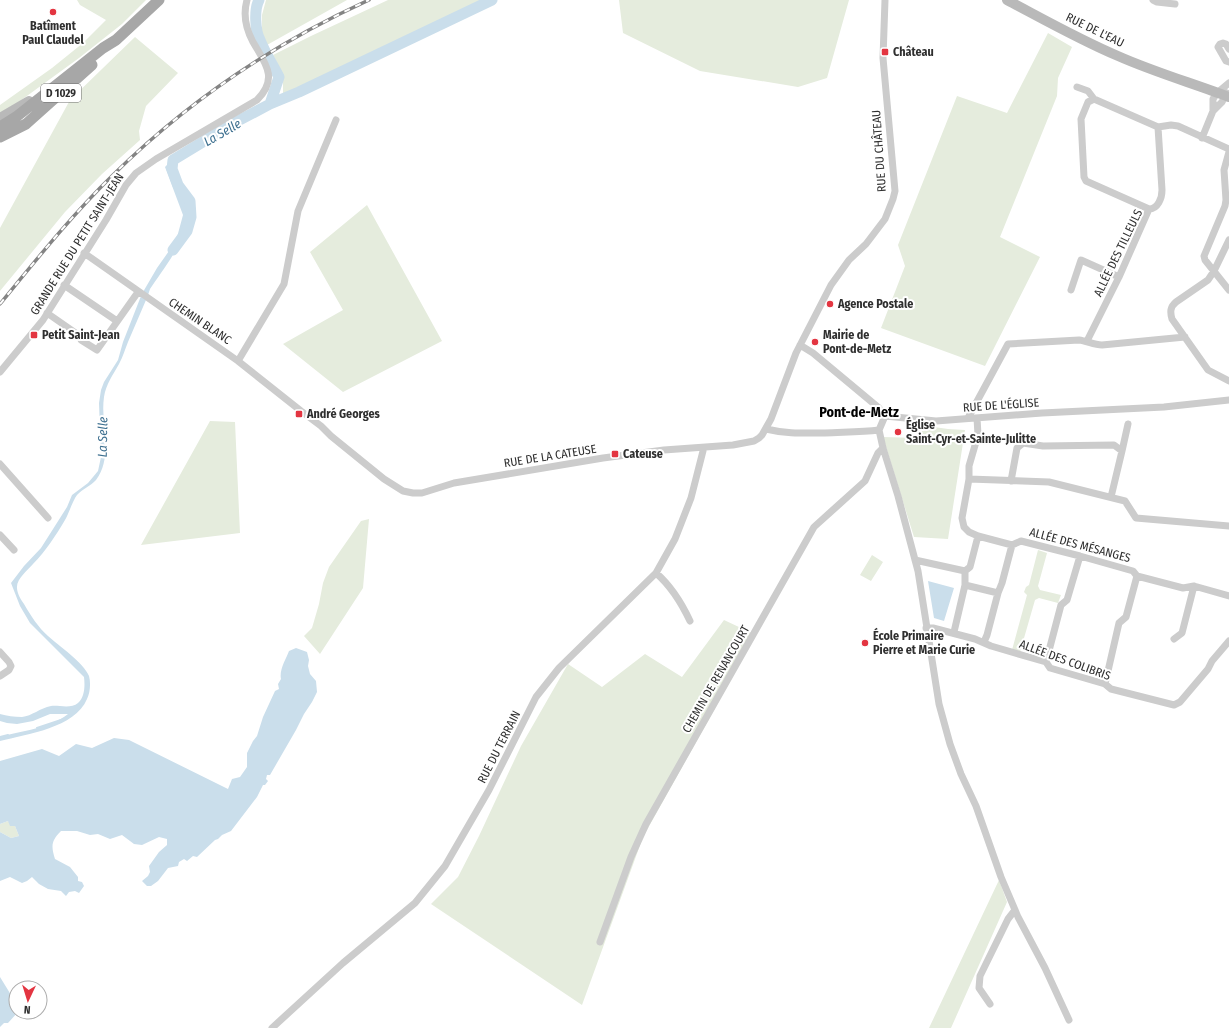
<svg xmlns="http://www.w3.org/2000/svg" width="1229" height="1028" font-family="'Fira Sans Condensed',sans-serif">
<style>
.green{fill:#e5ecdd}
.water{fill:#cadeeb}
.lines{fill:none;stroke-linecap:round;stroke-linejoin:round}
.stream{stroke:#cadeeb;stroke-width:2}
.river{stroke:#cadeeb;stroke-width:11}
.street{stroke:#ccc;stroke-width:7}
.secondary{stroke:#b9b9b9;stroke-width:10}
.primary{stroke:#a7a7a7;stroke-width:11}
.rail-casing{stroke:#848484;stroke-width:3.5}
.rail{stroke:#fff;stroke-width:2;stroke-dasharray:6;stroke-linecap:butt}
.poi-dot{fill:#e33541;stroke:#fff;stroke-width:1.5}
.labels{text-anchor:middle;stroke-width:4;stroke-linejoin:round;paint-order:stroke}
.shield{fill:#fff;stroke:#6d6d6d;stroke-width:1}
.shield-label{font-size:11px;font-weight:bold;fill:#2f2f2f}
.poi-label{font-size:12px;font-weight:bold;fill:#2f2f2f;stroke:#fff;text-anchor:start}
.street-label{font-size:12px;fill:#2f2f2f;stroke:#fff}
.water-label{font-size:13px;font-style:italic;fill:#3e7090;stroke:#fff}
.quarter-label{font-size:14px;font-weight:bold;fill:#000;stroke:#fff}
</style>
<rect width="100%" height="100%" fill="#fff"/>
<path class="green" d="M 77,0 L 146,0 L 122,24 L 79,58 L 20,101 L 0,113 L 0,105 L 52,68 L 83,43 L 106,20 L 80,5 Z
M 266,0 L 347,0 L 267,45 L 262,32 L 262,15 Z
M 388,0 L 484,0 L 283,95 L 283,75 L 273,55 L 311,36 Z
M 619,0 L 849,0 L 827,78 L 798,87 L 700,71 L 623,33 Z
M 1048,33 L 1072,47 L 1058,78 L 1057,96 L 1000,237 L 1040,257 L 985,366 L 881,328 L 905,266 L 898,245 L 957,96 L 1007,113 Z
M 135,37 L 178,73 L 146,106 L 139,131 L 140,140 L 102,174 L 65,212 L 0,291 L 0,228 L 70,100 Z
M 367,205 L 442,341 L 343,392 L 283,344 L 343,310 L 310,252 Z
M 210,421 L 235,422 L 240,533 L 141,545 Z
M 920,425 L 948,429 L 965,430 L 948,539 L 914,537 L 883,437 L 919,438 Z
M 369,519 L 363,588 L 320,654 L 304,636 L 312,628 L 319,604 L 323,583 L 329,567 L 361,521 Z
M 1038,550 L 1047,553 L 1038,586 L 1040,590 L 1061,595 L 1058,603 L 1039,598 L 1035,600 L 1020,652 L 1012,650 L 1027,595 L 1024,592 L 1026,587 L 1029,585 Z
M 872,555 L 883,562 L 871,581 L 860,575 Z
M 724,620 L 756,635 L 643,837 L 582,1005 L 431,904 L 458,877 L 479,836 L 521,746 L 568,664 L 602,687 L 645,654 L 682,677 Z
M 8,821 L 15,826 L 19,836 L 11,838 L 0,832 L 0,824 Z
M 999,880 L 1007,902 L 951,1028 L 929,1028 Z"/>
<path class="water" d="M 167,165 C 174,177 188,203 188,216 C 188,238 162,271 150,289 L 148,295 L 143,292 L 157,268 L 176,241 L 183,215 L 165,167 Z
M 141,296 L 146,300 C 140,314 134,328 128,342 C 125,349 123,357 119,364 C 113,375 106,384 104,397 C 100,424 114,456 96,480 C 91,486 82,489 77,495 C 73,500 69,513 65,520 C 56,535 46,551 33,564 C 28,570 16,579 17,588 C 17,593 21,600 24,604 C 31,616 38,627 48,636 C 58,645 84,663 89,676 C 91,683 90,693 87,699 C 75,728 27,734 0,741 L 0,737 C 21,731 51,728 68,714 L 50,714 L 33,721 L 17,724 L 7,723 L 0,721 L 0,714 C 7,716 14,717 22,717 C 32,716 40,708 51,706 C 59,705 71,709 78,703 C 85,697 85,685 84,677 L 30,623 L 20,606 L 11,583 L 24,566 L 41,548 L 67,507 L 72,495 L 88,483 L 98,471 L 101,457 L 99,403 L 101,390 L 104,382 L 118,360 L 123,342 Z
M 928,581 L 954,588 L 944,621 L 934,618 Z
M 296,648 L 307,652 L 309,660 L 308,666 L 310,674 L 316,681 L 317,692 L 312,702 L 304,714 L 296,730 L 270,775 L 267,775 L 266,779 L 268,781 L 265,785 L 263,785 L 257,797 L 231,831 L 222,835 L 218,839 L 215,840 L 197,857 L 193,856 L 187,861 L 184,859 L 179,862 L 178,866 L 168,868 L 158,881 L 151,886 L 147,886 L 142,881 L 148,876 L 150,872 L 149,866 L 159,852 L 167,845 L 167,839 L 159,837 L 142,845 L 134,844 L 122,835 L 110,839 L 98,834 L 90,835 L 77,831 L 61,831 C 51,841 51,846 55,859 L 70,867 L 78,877 L 78,881 L 82,882 L 84,886 L 79,893 L 75,891 L 69,892 L 66,896 L 61,891 L 48,889 L 39,884 L 32,877 L 27,881 L 22,883 L 10,877 L 0,881 L 0,832 L 11,838 L 19,836 L 15,826 L 10,826 L 8,821 L 0,824 L 0,761 L 42,749 L 59,756 L 76,744 L 92,748 L 114,738 L 129,740 L 228,789 L 232,779 L 240,777 L 247,767 L 247,753 L 253,741 L 257,736 L 263,717 L 275,691 L 279,689 L 278,684 L 281,679 C 279,670 286,659 289,651 Z
M 0,977 L 16,1003 L 16,1012 L 18,1012 L 8,1023 L 4,1023 L 0,1027 Z"/>
<g class="lines">
<path class="stream" d="M 37,728 L 64,719
M 0,737 L 8,735"/>
<path class="river" d="M 270,104 L 299,92 L 492,0
M 173,250 L 187,231 L 191,217 L 190,201 L 178,185 L 172,169 L 173,160 L 234,123 L 270,104 L 279,77 C 273,65 265,53 260,40 C 255,31 254,9 259,0"/>
<path class="street" d="M 1153,0 L 1157,2 L 1175,4
M 1229,49 L 1226,44 L 1223,43 L 1220,44 L 1218,47 L 1226,61 L 1229,62
M 1077,87 L 1088,91 L 1094,99 L 1158,127 L 1171,125 L 1178,126 L 1229,149
M 1094,99 L 1088,102 L 1081,119 L 1084,177 L 1086,181 L 1149,209
M 1213,111 L 1222,102 L 1227,93
M 1202,138 L 1213,111 L 1213,99 L 1217,93 L 1229,83
M 1229,152 L 1224,170 L 1226,200 L 1225,206 L 1204,256 L 1205,260 L 1229,290
M 1229,240 L 1214,271 L 1208,280 L 1176,302 C 1170,307 1170,312 1172,319 L 1208,370 L 1229,381
M 84,253 L 238,361 L 301,411 L 321,426 L 331,436 L 384,479 L 403,491 L 413,493 L 422,493 L 454,483 L 603,458 L 664,450 L 733,445 L 754,441 L 759,438 L 762,435 L 771,419 L 796,353 L 831,285 L 849,260 L 866,244 L 885,219 L 893,199 L 895,191 L 883,58 L 885,0
M 64,285 L 117,321
M 1071,290 L 1081,260 L 1119,277
M 47,313 L 80,336 L 81,340 L 97,350 L 138,292
M 1087,341 L 1119,277 L 1149,209 C 1158,209 1162,198 1162,190 L 1158,127
M 800,345 L 813,353 L 879,408 L 885,416 L 936,421 L 1042,413 L 1164,407 L 1229,400
M 238,361 L 284,284 L 298,211 L 336,120
M 0,372 L 43,320 L 106,220 L 126,185 L 136,173 L 156,159 L 257,100 C 279,78 265,63 253,42 C 246,29 243,14 247,0
M 885,416 L 879,430 L 883,448 L 898,496 L 918,571 L 939,704 L 950,744 L 961,774 L 976,806 L 1001,877 L 1018,917 L 1045,968 L 1069,1020
M 968,418 L 1008,344 L 1079,340 C 1087,341 1094,345 1102,345 L 1185,337
M 977,418 L 978,435 L 969,466 L 969,479 L 962,518 L 964,527 L 969,532 L 978,536 L 1012,545 L 1021,541 L 1080,556 L 1133,571 L 1137,576 L 1183,588 L 1194,586 L 1229,596
M 766,429 C 786,434 805,433 825,433 C 843,432 861,432 879,430
M 1122,451 L 1128,424
M 0,464 L 48,518
M 969,479 L 1049,482 L 1125,501 L 1136,518 L 1229,526
M 1011,481 L 1017,448 L 1023,443 L 1043,446 L 1114,445 L 1122,451 L 1111,497
M 0,535 L 14,550
M 915,560 L 965,571
M 656,573 C 671,586 682,604 690,621
M 965,585 L 998,593
M 926,628 L 933,628 L 975,639 L 991,646 L 1046,662 L 1050,668 L 1105,684 L 1111,689 L 1174,705 L 1180,702 L 1208,669 L 1212,661 L 1229,641
M 954,632 L 965,585 L 965,571 L 970,567 L 978,536
M 1174,639 L 1182,633 L 1194,586
M 984,642 L 987,635 L 998,593 L 1002,583 L 1012,545
M 0,652 L 9,662 L 11,666 L 9,670 L 0,676
M 1046,662 L 1061,605 L 1067,600 L 1080,556
M 1105,684 L 1119,623 L 1126,617 L 1137,576
M 600,942 L 631,857 L 646,824 L 814,527 L 865,481 L 878,453 L 883,448
M 990,1004 L 979,988 L 980,976 L 1008,919 L 1015,910
M 272,1028 L 343,963 L 415,903 L 445,866 L 489,790 L 536,697 L 559,668 L 656,573 L 675,539 L 691,498 L 703,451 L 703,448"/>
<path class="secondary" d="M 1007,0 C 1043,19 1080,40 1118,56 C 1154,72 1192,83 1229,97
M 0,118 L 29,101"/>
<path class="primary" d="M 0,127 L 16,117 L 103,48 L 116,40 L 159,0
M 0,137 L 26,124 L 92,65"/>
<g class="rail-casing">
<path id="rail" d="M 0,304 C 36,260 72,215 113,175 C 187,102 275,43 369,0"/>
</g>
<use href="#rail" class="rail"/>
</g>
<g class="poi-dot">
<circle cx="53" cy="12" r="4"/>
<rect x="881" y="48" width="8" height="8" rx="2"/>
<circle cx="830" cy="304" r="4"/>
<rect x="30" y="331" width="8" height="8" rx="2"/>
<circle cx="815" cy="342" r="4"/>
<rect x="295" y="410" width="8" height="8" rx="2"/>
<circle cx="898" cy="432" r="4"/>
<rect x="611" y="450" width="8" height="8" rx="2"/>
<circle cx="865" cy="643" r="4"/>
</g>
<g class="labels">
<rect class="shield" x="41" y="84" width="40" height="18" rx="3"/>
<g class="shield-label">
<text x="61" y="97">D 1029</text>
</g>
<g class="poi-label">
<text x="53" y="30" text-anchor="middle">Batîment<tspan x="53" dy="14">Paul Claudel</tspan></text>
<text x="893" y="56">Château</text>
<text x="838" y="308">Agence Postale</text>
<text x="42" y="339">Petit Saint-Jean</text>
<text x="823" y="339">Mairie de<tspan x="823" dy="14">Pont-de-Metz</tspan></text>
<text x="307" y="418">André Georges</text>
<text x="906" y="429">Église<tspan x="906" dy="14">Saint-Cyr-et-Sainte-Julitte</tspan></text>
<text x="623" y="458">Cateuse</text>
<text x="873" y="640">École Primaire<tspan x="873" dy="14">Pierre et Marie Curie</tspan></text>
</g>
<g class="street-label">
<text transform="translate(1095 30) rotate(26)" y="4">RUE DE L'EAU</text>
<text transform="translate(879 151) rotate(-94)" y="4">RUE DU CHÂTEAU</text>
<text transform="translate(77 244) rotate(-58)" y="4">GRANDE RUE DU PETIT SAINT-JEAN</text>
<text transform="translate(1118 253) rotate(-64)" y="4">ALLÉE DES TILLEULS</text>
<text transform="translate(200 321) rotate(34)" y="4">CHEMIN BLANC</text>
<text transform="translate(1001 405) rotate(-4)" y="4">RUE DE L'ÉGLISE</text>
<text transform="translate(550 456) rotate(-9)" y="4">RUE DE LA CATEUSE</text>
<text transform="translate(1080 545) rotate(15)" y="4">ALLÉE DES MÉSANGES</text>
<text transform="translate(1065 660) rotate(20)" y="4">ALLÉE DES COLIBRIS</text>
<text transform="translate(716 679) rotate(-60)" y="4">CHEMIN DE RENANCOURT</text>
<text transform="translate(499 747) rotate(-63)" y="4">RUE DU TERRAIN</text>
</g>
<g class="water-label">
<text transform="translate(222 132) rotate(-30)" y="5">La Selle</text>
<text transform="translate(102 437) rotate(-89)" y="5">La Selle</text>
</g>
<g class="quarter-label">
<text x="859" y="417">Pont-de-Metz</text>
</g>
</g>
<g transform="translate(28 1000) rotate(184)"><circle r="19" fill="#ffffff" stroke="#acacac"/>
<path d="M0-3L7 15L0 10L-7 15Z" fill="#e33541"/>
<text y="-6" font-size="11" font-weight="bold" text-anchor="middle" fill="#2f2f2f">N</text>
</g>
</svg>
